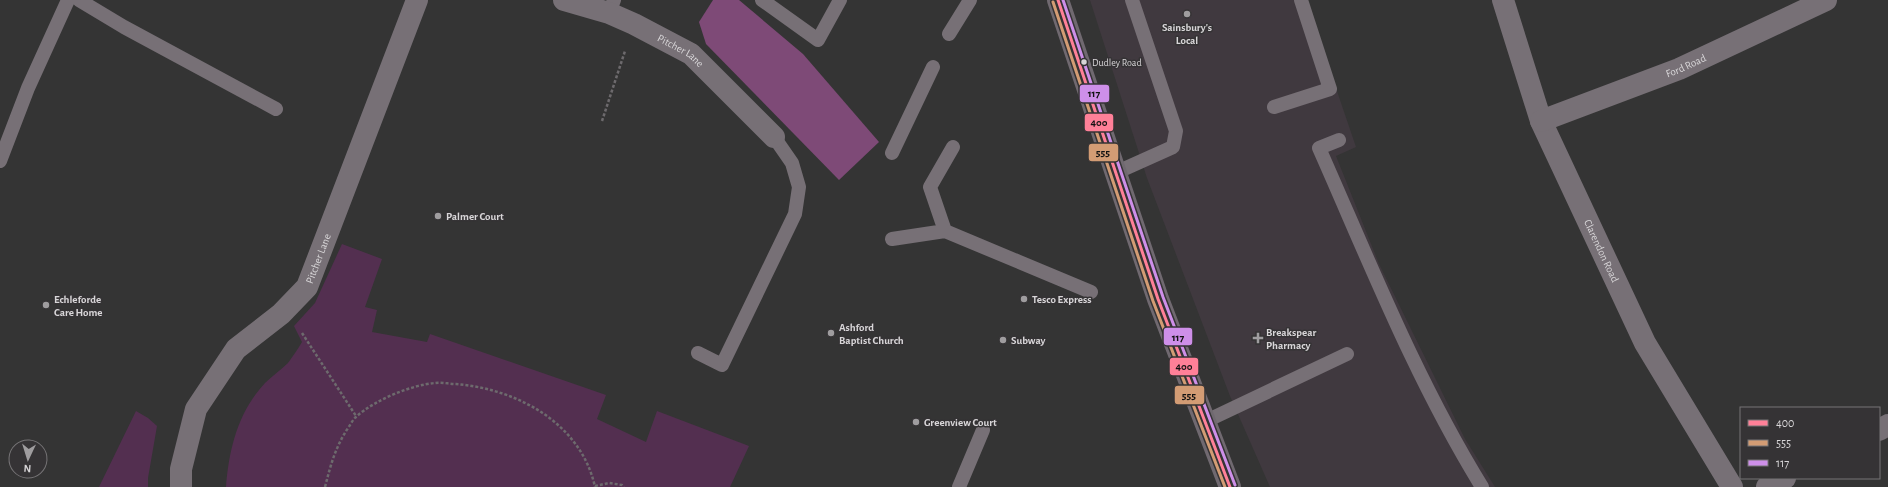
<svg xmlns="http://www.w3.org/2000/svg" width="1888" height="487" font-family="'Alegreya Sans',sans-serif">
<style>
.built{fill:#40393f}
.green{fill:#532f50}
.forest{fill:#7e4a77}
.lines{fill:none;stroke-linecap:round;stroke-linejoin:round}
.path{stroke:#6d6a6d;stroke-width:2.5;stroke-dasharray:3 2;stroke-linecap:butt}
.service{stroke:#777076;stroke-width:14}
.minor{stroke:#777076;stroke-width:22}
.secondary{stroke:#706970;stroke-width:22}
.bus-1-casing{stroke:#353335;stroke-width:6}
.bus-2-casing{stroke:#353335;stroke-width:6}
.bus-3-casing{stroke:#353335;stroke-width:6}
.bus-1{stroke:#ff8098;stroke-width:3}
.bus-2{stroke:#d39c74;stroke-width:3}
.bus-3{stroke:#ce8fe9;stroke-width:3}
.poi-dot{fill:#9f9d9f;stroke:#353335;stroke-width:1.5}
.bus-dot{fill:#d8d6d8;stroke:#353335;stroke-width:1.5}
.labels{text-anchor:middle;stroke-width:3;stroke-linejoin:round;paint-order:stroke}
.bus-label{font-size:10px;fill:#d8d6d8;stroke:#353335;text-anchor:start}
.poi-label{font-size:11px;font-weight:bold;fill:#d8d6d8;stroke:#353335;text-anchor:start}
.street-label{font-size:11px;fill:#d8d6d8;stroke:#353335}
.line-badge{stroke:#353335;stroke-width:1.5}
.pale-badge-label{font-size:11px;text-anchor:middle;font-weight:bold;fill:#111}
</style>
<rect width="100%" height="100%" fill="#343434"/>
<path class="built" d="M 1090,0 L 1306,0 L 1356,147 L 1336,156 L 1379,264 L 1465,439 L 1495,487 L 1270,487 L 1230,396 L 1147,178 Z"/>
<path class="green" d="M 342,244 L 382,259 L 365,307 L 377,310 L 372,332 L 427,342 L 430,334 L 606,395 L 597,419 L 646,442 L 657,411 L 749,446 L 730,487 L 226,487 C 229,449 238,412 265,383 C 272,376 281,370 288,363 C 293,356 298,349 302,342 L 294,326 L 315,303 Z
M 136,411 L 148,418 L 157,426 L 148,478 L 148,487 L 99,487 Z"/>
<path class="forest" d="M 713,0 L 739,0 L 803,54 L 879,142 L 839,180 L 706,44 L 699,22 Z"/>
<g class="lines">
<path class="path" d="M 602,121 L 625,51
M 302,333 L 356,416
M 595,486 L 609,483 L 622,485 L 624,487
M 325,487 C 331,464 335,448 348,428 C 351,424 353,419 357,416 C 375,400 411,385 435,383 C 442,382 449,384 456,384 C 517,389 581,423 595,487"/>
<path class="service" d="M 79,0 L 124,27 L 276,109
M 762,0 L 818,40 L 840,0
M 609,13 L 614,0
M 949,34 L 970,0
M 1274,107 L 1330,89 L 1301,0
M 1339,140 L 1319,148 C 1370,263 1416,380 1482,487
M 953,147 L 930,187 L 945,231 L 1091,292
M 892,153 L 933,67
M 0,161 L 28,88 L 68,0
M 1115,173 L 1173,147 L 1176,131 L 1132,0
M 892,239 L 945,231
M 698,353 L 722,365 L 795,214 L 799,187 L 792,163 L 774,137
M 1204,422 L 1347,354
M 959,487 L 983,430"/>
<g class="minor">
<path id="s1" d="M 564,0 L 609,13 L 634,24 L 691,54 L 774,137"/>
<path id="s2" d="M 1503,0 L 1541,121 L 1645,343 L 1732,487"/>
<path id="s3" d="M 1541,121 L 1679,69 L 1826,0"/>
<path d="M 1879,430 L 1888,425"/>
<path id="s4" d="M 181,487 L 181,469 L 196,409 L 236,349 L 281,314 L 307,287 L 417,0"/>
<path d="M 1767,487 L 1785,478"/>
</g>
<path class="secondary" d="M 1058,0 L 1158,299 L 1230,487"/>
<g class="bus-1-casing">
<path id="bus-1" d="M 1058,0 L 1158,299 L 1230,487"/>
</g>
<g class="bus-2-casing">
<path id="bus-2" d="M 1053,2 L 1153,301 L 1225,487"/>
</g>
<g class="bus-3-casing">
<path id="bus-3" d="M 1063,0 L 1163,297 L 1235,485"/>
</g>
<use href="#bus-1" class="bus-1"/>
<use href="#bus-2" class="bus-2"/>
<use href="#bus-3" class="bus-3"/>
</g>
<g class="poi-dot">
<circle cx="1187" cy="14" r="4"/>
<circle cx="438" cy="216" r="4"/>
<circle cx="1024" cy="299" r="4"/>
<circle cx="46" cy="305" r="4"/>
<circle cx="831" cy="333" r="4"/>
<path d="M1256 332h4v4h4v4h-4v4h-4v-4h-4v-4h4z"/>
<circle cx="1003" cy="340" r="4"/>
<circle cx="916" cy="422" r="4"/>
</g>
<circle class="bus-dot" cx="1084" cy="62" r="3.5"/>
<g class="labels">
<g class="bus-label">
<text x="1092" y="66">Dudley Road</text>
</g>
<g class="poi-label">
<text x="1187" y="31" text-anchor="middle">Sainsbury's<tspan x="1187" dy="13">Local</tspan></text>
<text x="446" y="220">Palmer Court</text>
<text x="54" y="303">Echleforde<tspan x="54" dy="13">Care Home</tspan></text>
<text x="1032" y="303">Tesco Express</text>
<text x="839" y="331">Ashford<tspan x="839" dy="13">Baptist Church</tspan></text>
<text x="1266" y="336">Breakspear<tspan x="1266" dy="13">Pharmacy</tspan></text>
<text x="1011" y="344">Subway</text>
<text x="924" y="426">Greenview Court</text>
</g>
<g class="street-label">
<text dy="4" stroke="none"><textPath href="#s1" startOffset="128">Pitcher Lane</textPath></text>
<text dy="4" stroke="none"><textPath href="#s3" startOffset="155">Ford Road</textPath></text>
<text dy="4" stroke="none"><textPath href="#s2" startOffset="270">Clarendon Road</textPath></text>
<text dy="4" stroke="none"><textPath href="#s4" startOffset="277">Pitcher Lane</textPath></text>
</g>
</g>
<g class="line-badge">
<rect x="1079" y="84" width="31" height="19" rx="4" fill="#ce8fe9"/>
<rect x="1084" y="113" width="30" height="19" rx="4" fill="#ff8098"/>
<rect x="1088" y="143" width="31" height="19" rx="4" fill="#d39c74"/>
<rect x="1163" y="327" width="30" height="19" rx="4" fill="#ce8fe9"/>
<rect x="1169" y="357" width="30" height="19" rx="4" fill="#ff8098"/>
<rect x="1174" y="385" width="31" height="20" rx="4" fill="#d39c74"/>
</g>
<g class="pale-badge-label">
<text x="1094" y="97">117</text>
<text x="1099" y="126">400</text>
<text x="1103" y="156">555</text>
<text x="1178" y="341">117</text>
<text x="1184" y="370">400</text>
<text x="1189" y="399">555</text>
</g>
<rect x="1740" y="407" width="140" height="72" fill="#353335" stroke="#767476"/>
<rect x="1748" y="420" width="20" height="6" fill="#ff8098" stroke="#767476"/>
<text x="1776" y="427" font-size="12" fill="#d8d6d8">400</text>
<rect x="1748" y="440" width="20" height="6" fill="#d39c74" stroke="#767476"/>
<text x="1776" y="447" font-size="12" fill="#d8d6d8">555</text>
<rect x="1748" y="460" width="20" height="6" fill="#ce8fe9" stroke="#767476"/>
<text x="1776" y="467" font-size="12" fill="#d8d6d8">117</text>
<g transform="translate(28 459) rotate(184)"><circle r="19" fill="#353335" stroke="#767476"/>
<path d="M0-3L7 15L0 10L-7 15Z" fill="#9f9d9f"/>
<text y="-6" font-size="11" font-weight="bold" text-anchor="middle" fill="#d8d6d8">N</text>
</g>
</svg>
